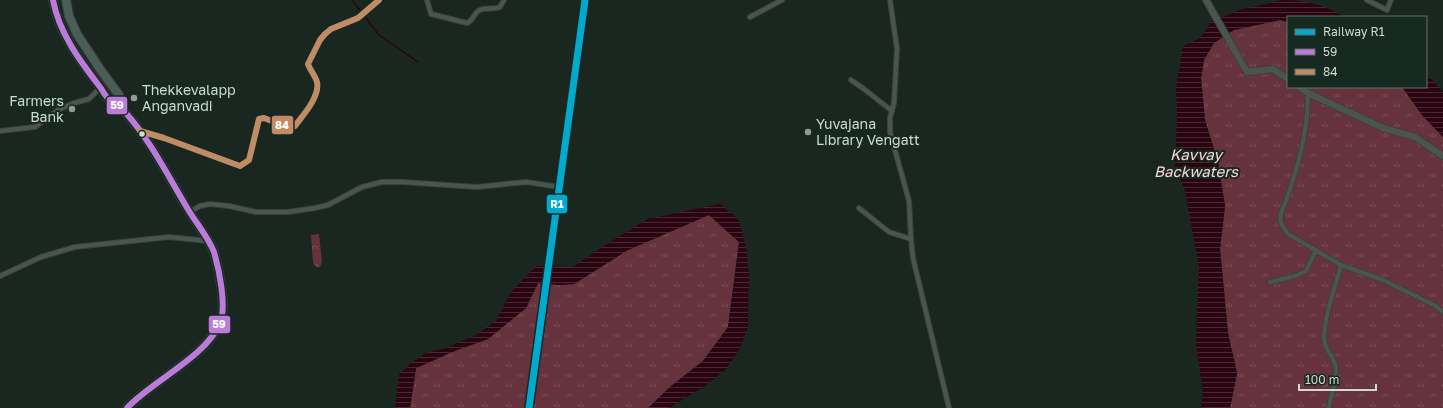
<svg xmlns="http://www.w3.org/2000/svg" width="1443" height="408" font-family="'Golos Text',sans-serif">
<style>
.grass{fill:url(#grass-tufts)}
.park{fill:url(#park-crowns)}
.water{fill:url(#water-rules)}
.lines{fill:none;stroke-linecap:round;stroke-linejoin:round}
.stream{stroke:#2a0410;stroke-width:1.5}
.street-casing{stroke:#3a433e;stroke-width:6}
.secondary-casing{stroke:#3a433e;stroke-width:8}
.highway-casing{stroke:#3a433e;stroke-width:10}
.street{stroke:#4c5450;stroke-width:4}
.secondary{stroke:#4c5450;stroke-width:6}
.highway{stroke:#4a5d56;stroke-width:8}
.bus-1-casing{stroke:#162a21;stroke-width:9}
.bus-2-casing{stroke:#162a21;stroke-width:9}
.bus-1{stroke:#bd7bd9;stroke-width:6}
.bus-2{stroke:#c18c65;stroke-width:6}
.rail-1-casing{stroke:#162a21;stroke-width:10}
.rail-1{stroke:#00a9ce;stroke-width:7}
.poi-dot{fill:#8f9b95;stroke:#162a21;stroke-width:1.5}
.bus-dot{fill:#cedad4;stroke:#162a21;stroke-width:1.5}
.labels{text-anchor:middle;stroke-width:4;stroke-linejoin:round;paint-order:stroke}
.poi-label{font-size:14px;fill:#cedad4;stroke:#162a21;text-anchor:start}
.water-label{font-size:15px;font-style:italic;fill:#fdd3d9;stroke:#162a21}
.line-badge{stroke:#162a21;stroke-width:1.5}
.badge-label{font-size:11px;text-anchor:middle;font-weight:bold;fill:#fff}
</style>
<defs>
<pattern id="grass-tufts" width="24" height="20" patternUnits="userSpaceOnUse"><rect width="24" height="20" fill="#65323d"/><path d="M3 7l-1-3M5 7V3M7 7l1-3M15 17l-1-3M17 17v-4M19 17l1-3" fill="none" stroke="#7a4f58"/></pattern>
<pattern id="park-crowns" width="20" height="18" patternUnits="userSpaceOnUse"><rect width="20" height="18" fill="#65323d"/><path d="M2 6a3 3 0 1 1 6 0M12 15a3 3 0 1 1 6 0" fill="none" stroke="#7a4f58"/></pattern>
<pattern id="water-rules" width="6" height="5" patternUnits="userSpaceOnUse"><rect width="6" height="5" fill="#2a0410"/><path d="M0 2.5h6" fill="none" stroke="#482832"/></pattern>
</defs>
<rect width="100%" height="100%" fill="#1a2620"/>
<path class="grass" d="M 1280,20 L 1288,22 L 1288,87 L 1402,87 L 1422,115 L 1443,137 L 1443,408 L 1230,408 L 1237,373 L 1228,333 L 1220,248 L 1225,206 L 1218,162 L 1205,120 L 1201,78 L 1204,59 L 1214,43 L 1234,30 Z
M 709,215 L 739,242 L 728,327 L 703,361 L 670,387 L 648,408 L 410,408 L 416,368 L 457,350 L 488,339 L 526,308 L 538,283 L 560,285 L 574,284 L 628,250 Z"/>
<path class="park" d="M 319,234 L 322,262 L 320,267 L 316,267 L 313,263 L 311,235 Z"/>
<path class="water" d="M 1283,0 C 1305,0 1326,5 1344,17 L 1288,17 L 1288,22 L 1280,20 L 1234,30 L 1214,43 L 1204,60 L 1201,78 L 1205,120 L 1218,162 L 1225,206 L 1220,249 L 1228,333 L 1237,373 L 1230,408 L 1201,408 L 1203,393 L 1196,343 L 1199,266 L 1185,191 L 1175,166 L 1177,114 L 1176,88 L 1183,46 L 1200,38 L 1211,22 L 1242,9 Z
M 1426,74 L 1443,91 L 1443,137 L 1422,115 L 1402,87 L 1426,87 Z
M 720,204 L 739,220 L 746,247 L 749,275 L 748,326 L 740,349 L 726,369 L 708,384 L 669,408 L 648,408 L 670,387 L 703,361 L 728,327 L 739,242 L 709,215 L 628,250 L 574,284 L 560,285 L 538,283 L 526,308 L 488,339 L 457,350 L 416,368 L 410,408 L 395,408 L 399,375 L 410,364 L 426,353 L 446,348 L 474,336 L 496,321 L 510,293 L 536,266 L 573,267 L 604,246 L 648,219 Z"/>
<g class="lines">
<path class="stream" d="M 352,0 L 379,35 L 418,62"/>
<g class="street-casing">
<path id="street" d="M 427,0 L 431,14 L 467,23 C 473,21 473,15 478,11 C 484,7 493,10 500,7 L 504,0
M 890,0 L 897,49 L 894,103 L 890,118 L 890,132 L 909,201 L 911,239
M 1367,0 L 1387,10 L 1391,0
M 750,17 L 782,0
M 851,80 L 864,89 L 892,111
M 1308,93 C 1308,135 1296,175 1281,214 L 1280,220 L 1282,225 L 1288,234 L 1341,265 C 1335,289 1325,313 1324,338 C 1324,352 1336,357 1336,369 C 1337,383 1330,395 1329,408
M 0,131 L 35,127 L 58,110 L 74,103 L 89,99 L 100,88
M 142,131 L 164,138 L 240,166 L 249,160 L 259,119 L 264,118 L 290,128 L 295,126 C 303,115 320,97 317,82 C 315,75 310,70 308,64 L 320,40 L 325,34 L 331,29 L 358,18 L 379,0
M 859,208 L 889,232 L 911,239 L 913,258 L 949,408
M 190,212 L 200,206 L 210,204 L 229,206 L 256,212 L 288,212 L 315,208 L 328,205 L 362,187 L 382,182 L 402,182 L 477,187 L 526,182 L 553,186
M 1341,265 L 1383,280 L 1436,306 L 1443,312
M 0,276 L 41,257 L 75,247 L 169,237 L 208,241
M 1270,282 L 1295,276 L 1306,271 L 1316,250"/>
</g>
<g class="secondary-casing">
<path id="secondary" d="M 1206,0 L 1247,72 L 1273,69 L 1288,79
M 1299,87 L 1308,93 L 1383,128 L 1415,137 L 1443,156"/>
</g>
<g class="highway-casing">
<path id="highway" d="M 53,0 C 59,33 80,61 100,87 C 103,91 105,96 109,99 C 113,104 121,107 125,112 C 151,141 169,178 189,211 C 197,224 208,237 214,252 C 219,269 227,307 220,323 C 206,357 152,381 127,408
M 66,0 L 69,16 L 77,34 L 100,69 L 119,95 L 124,110"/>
</g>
<use href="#street" class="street"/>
<use href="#secondary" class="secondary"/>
<use href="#highway" class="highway"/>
<g class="bus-1-casing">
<path id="bus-1" d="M 53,0 C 59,33 80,61 100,87 C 103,91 105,96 109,99 C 113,104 121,107 125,112 C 151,141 169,178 189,211 C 197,224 208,237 214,252 C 219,269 227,307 220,323 C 206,357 152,381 127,408"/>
</g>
<g class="bus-2-casing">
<path id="bus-2" d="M 140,131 L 164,138 L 240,166 L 249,160 L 259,119 L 264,118 L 290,128 L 295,126 C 303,115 320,97 317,82 C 315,75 310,70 308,64 L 320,40 L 325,34 L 331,29 L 358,18 L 379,0"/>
</g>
<use href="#bus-1" class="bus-1"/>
<use href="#bus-2" class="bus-2"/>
<g class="rail-1-casing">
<path id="rail-1" d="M 529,408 L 585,0"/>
</g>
<use href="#rail-1" class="rail-1"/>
</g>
<g class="poi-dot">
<circle cx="134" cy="98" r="4"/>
<circle cx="72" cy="109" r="4"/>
<circle cx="808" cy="132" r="4"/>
</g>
<circle class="bus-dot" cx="142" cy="134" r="3.5"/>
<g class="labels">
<g class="poi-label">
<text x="142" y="95">Thekkevalapp<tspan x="142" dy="16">Anganvadi</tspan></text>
<text x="64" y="106" text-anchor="end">Farmers<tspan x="64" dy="16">Bank</tspan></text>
<text x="816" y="129">Yuvajana<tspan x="816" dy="16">Library Vengatt</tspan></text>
</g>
<g class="water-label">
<text x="1196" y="160">Kavvay<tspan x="1196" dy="17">Backwaters</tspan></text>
</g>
</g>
<g class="line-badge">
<rect x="106" y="96" width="22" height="19" rx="4" fill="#bd7bd9"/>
<rect x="271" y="115" width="23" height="20" rx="4" fill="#c18c65"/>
<rect x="546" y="194" width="22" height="20" rx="4" fill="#00a9ce"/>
<rect x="208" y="315" width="23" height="19" rx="4" fill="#bd7bd9"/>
</g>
<g class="badge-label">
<text x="117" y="109">59</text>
<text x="282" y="129">84</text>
<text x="557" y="208">R1</text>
<text x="219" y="328">59</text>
</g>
<rect x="1287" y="16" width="140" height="72" fill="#162a21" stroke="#607069"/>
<rect x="1295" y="29" width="20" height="6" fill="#00a9ce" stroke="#607069"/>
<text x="1323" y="36" font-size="12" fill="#cedad4">Railway R1</text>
<rect x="1295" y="49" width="20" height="6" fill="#bd7bd9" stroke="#607069"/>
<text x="1323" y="56" font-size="12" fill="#cedad4">59</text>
<rect x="1295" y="69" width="20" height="6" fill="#c18c65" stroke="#607069"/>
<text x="1323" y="76" font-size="12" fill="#cedad4">84</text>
<path d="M1299 384v6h77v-6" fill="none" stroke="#cedad4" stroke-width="2"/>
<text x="1305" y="384" font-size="12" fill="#cedad4" stroke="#162a21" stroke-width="3" paint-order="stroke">100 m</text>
</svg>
